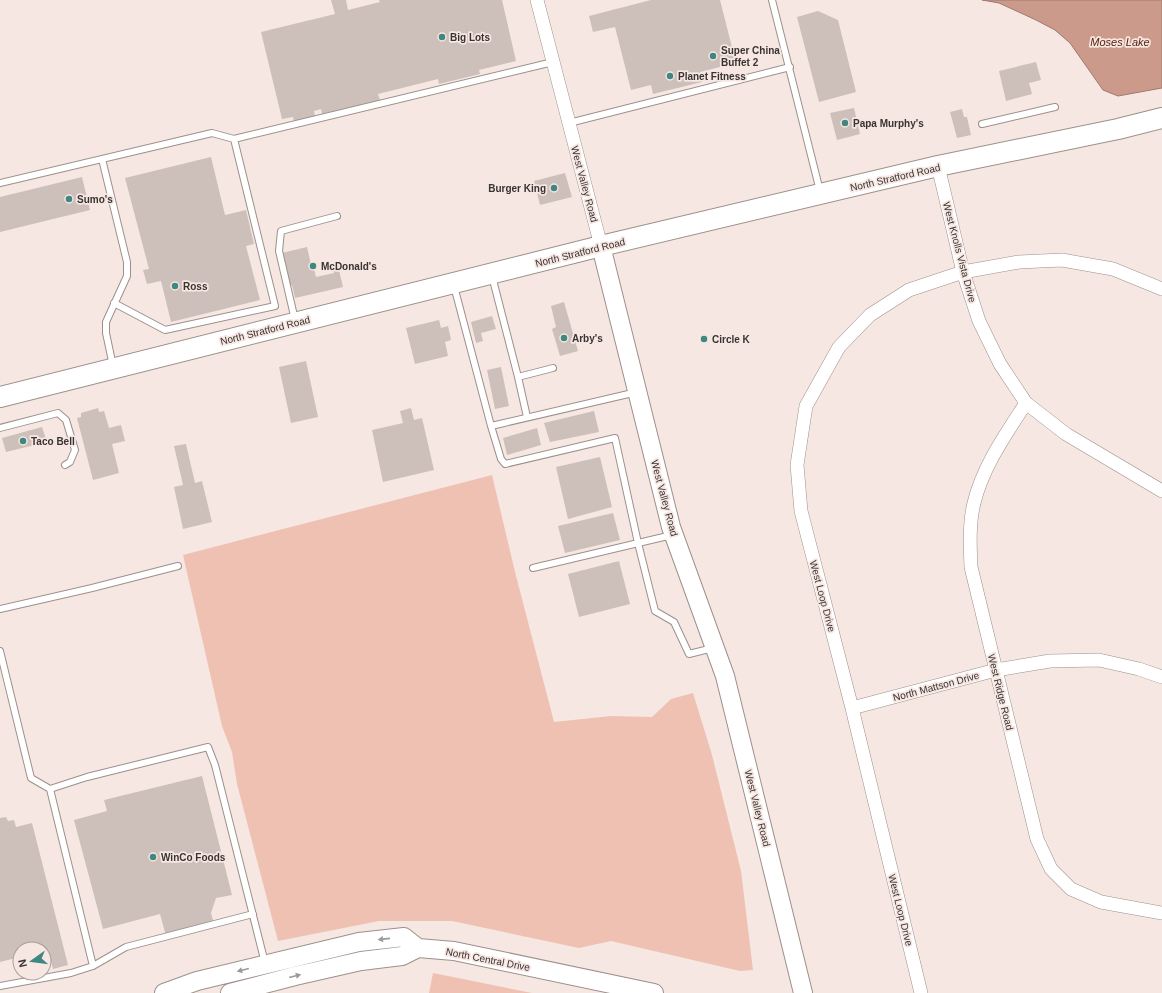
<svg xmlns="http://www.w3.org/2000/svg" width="1162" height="993" font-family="Arial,sans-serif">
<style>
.green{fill:#efc1b2}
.water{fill:#cb9a8a;stroke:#9f7b6f}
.building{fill:#cdbfba}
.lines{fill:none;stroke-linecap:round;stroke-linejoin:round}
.service-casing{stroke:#9d908b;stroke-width:8}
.minor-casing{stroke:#9d908b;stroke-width:14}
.secondary-casing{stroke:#9d908b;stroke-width:20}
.primary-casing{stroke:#9d908b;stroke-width:22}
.service{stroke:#fff;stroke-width:6}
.minor{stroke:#fff;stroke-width:13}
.secondary{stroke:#fff;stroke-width:18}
.primary{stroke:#fff;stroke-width:20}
.oneway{fill:#9c9998}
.poi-dot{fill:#408781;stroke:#f6e7e2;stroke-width:1.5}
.labels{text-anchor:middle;stroke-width:3.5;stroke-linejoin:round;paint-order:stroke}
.poi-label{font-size:10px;font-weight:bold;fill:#393331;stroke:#f6e7e2;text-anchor:start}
.street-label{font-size:10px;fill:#393331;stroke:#f6e7e2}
.water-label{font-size:11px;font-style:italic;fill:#5b200a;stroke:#f6e7e2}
</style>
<rect width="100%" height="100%" fill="#f6e7e2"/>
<path class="green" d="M 492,475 L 515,572 L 554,722 L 611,716 L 652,717 L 671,699 L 693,693 L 712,755 L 741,871 L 753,970 L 740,971 L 611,941 L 579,948 L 452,921 L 379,921 L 278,941 L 237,784 L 232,752 L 222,726 L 183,555 Z
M 433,973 L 532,993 L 429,993 Z"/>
<path class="water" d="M 982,0 L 1162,0 L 1162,88 L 1118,96 L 1103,90 L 1070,43 L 1055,30 L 1036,20 L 999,3 Z"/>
<path class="building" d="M 331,0 L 346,0 L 348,10 L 380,2 L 379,0 L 502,0 L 516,61 L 479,70 L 480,74 L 439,84 L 438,79 L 378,94 L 380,100 L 322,114 L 321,109 L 314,111 L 315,117 L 294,122 L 293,117 L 282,119 L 261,32 L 335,14 Z
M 651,0 L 720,0 L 736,63 L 700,72 L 702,82 L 653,94 L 651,85 L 631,90 L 615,27 L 593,32 L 589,16 Z
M 818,11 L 838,20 L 856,92 L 819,102 L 797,17 Z
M 1036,62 L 1041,80 L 1029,83 L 1032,94 L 1006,101 L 999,71 Z
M 854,108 L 860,134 L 837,140 L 830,113 Z
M 962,109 L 964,117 L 967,117 L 971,135 L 957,138 L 950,112 Z
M 211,157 L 225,215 L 246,210 L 254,244 L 246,246 L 260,300 L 171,322 L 161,281 L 147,284 L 143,270 L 149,269 L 125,178 Z
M 565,173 L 572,197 L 540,205 L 534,181 Z
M 82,177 L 90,210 L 0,232 L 0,197 Z
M 307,247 L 312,269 L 314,269 L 316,277 L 334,273 L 333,267 L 338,266 L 343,287 L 295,298 L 292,285 L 290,286 L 282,253 Z
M 564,302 L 578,351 L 560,356 L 552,329 L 556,327 L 551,306 Z
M 492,316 L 496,329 L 481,333 L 483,341 L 476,343 L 471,322 Z
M 439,320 L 441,328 L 448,326 L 451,340 L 445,342 L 448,356 L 415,364 L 406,328 Z
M 306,361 L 318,417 L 291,423 L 279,367 Z
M 501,367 L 509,406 L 495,409 L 487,370 Z
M 98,408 L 99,412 L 104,411 L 109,428 L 121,425 L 125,441 L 112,444 L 119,473 L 93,480 L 77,418 L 81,417 L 81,413 Z
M 411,408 L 414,420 L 422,418 L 434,470 L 383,482 L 372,430 L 403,423 L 400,411 Z
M 594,411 L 599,432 L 550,442 L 544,423 Z
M 42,427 L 47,442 L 6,452 L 2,438 Z
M 537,428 L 541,445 L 507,455 L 503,438 Z
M 186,444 L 195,483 L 202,481 L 212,522 L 183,529 L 174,487 L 183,485 L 174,446 Z
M 600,457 L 612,507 L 568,519 L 556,467 Z
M 613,513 L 620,540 L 565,553 L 558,526 Z
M 619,561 L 630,604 L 579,617 L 568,574 Z
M 202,776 L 232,895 L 216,898 L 211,913 L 214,924 L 166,936 L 160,914 L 103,929 L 74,820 L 107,811 L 104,800 Z
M 6,817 L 8,821 L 14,820 L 16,827 L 32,823 L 68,965 L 53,969 L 48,950 L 44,951 L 44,949 L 20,949 L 20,957 L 0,962 L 0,818 Z"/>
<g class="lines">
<g class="service-casing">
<path id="service" d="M 772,0 L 820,191
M 569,123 L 790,67
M 982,124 L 1055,107
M 102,159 L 127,262 L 127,276 L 106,322 L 106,333 L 113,366
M 0,183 L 212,133 L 234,139 L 553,62
M 492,276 L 518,377 L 553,368
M 454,286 L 491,426
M 114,303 L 165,330 L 275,306 L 234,139
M 295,320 L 279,251 L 281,231 L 337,216
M 518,377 L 527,417
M 637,392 L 491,426 L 501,459 L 505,464 L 615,438 L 638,543 L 655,611 L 674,622 L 689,654 L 713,648
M 0,428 L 58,413 L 66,420 L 75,450 L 70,462 L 65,465
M 533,568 L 672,535
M 0,609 L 92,588 L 178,566
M 0,651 L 31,778 L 50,789 L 93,966 L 71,973 L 0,986
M 50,789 L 87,777 L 208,747 L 215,765 L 265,963
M 93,966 L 126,947 L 253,914"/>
</g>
<g class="minor-casing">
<path id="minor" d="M 537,0 L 601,246
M 938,166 L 963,272 L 979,321 L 1000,364 L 1026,403 L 1066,434 L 1162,491
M 1026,403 C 1006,434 983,466 974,503 C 969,523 970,546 971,567 L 1037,839 L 1051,869 L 1071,889 L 1101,902 L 1162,913
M 852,708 L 996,670 L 1050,661 L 1099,660 L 1139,669 L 1162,677
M 921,993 L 852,708 L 801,511 L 797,465 L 806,406 L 839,347 L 870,315 L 909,290 L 963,272 L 1019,262 L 1062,260 L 1113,269 L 1162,289"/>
</g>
<g class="secondary-casing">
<path id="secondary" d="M 601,246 L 671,527 L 725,676 L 803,993
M 164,993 L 197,981 L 359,942 L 404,937 L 418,948
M 230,993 L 295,976 L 361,961 L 402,956 L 418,948 L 454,951 L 654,993"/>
</g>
<g class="primary-casing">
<path id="primary" d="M 0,397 L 601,246 L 938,166 L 1118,129 L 1162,118"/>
</g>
<use href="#service" class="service"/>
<use href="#minor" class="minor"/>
<use href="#secondary" class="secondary"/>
<use href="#primary" class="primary"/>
</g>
<defs><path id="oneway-solid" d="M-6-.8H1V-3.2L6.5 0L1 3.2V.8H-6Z"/></defs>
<g class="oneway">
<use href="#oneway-solid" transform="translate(384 939) rotate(174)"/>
<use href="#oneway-solid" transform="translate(243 970) rotate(166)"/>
<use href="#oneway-solid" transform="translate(295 976) rotate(-14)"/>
</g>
<g class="poi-dot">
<circle cx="442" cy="37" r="4"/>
<circle cx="713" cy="56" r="4"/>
<circle cx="670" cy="76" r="4"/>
<circle cx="845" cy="123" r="4"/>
<circle cx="554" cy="188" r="4"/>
<circle cx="69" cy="199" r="4"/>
<circle cx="313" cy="266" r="4"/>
<circle cx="175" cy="286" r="4"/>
<circle cx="564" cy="338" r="4"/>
<circle cx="704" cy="339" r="4"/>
<circle cx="23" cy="441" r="4"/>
<circle cx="153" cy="857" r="4"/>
</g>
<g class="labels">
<g class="poi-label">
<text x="450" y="41">Big Lots</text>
<text x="721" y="54">Super China<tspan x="721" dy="12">Buffet 2</tspan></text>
<text x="678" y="80">Planet Fitness</text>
<text x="853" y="127">Papa Murphy's</text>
<text x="546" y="192" text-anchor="end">Burger King</text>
<text x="77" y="203">Sumo's</text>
<text x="321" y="270">McDonald's</text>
<text x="183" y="290">Ross</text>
<text x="572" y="342">Arby's</text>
<text x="712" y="343">Circle K</text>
<text x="31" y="445">Taco Bell</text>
<text x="161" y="861">WinCo Foods</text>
</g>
<g class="street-label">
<text transform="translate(895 177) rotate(-13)" y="4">North Stratford Road</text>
<text transform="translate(585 184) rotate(75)" y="4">West Valley Road</text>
<text transform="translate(580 252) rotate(-14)" y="4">North Stratford Road</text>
<text transform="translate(960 252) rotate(75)" y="4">West Knolls Vista Drive</text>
<text transform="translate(265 330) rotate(-14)" y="4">North Stratford Road</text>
<text transform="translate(665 498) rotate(75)" y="4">West Valley Road</text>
<text transform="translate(823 596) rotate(75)" y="4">West Loop Drive</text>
<text transform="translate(936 686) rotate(-15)" y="4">North Mattson Drive</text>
<text transform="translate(1001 692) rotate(76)" y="4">West Ridge Road</text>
<text transform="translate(758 808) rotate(76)" y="4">West Valley Road</text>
<text transform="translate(901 910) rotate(76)" y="4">West Loop Drive</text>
<text transform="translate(488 959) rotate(11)" y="4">North Central Drive</text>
</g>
<g class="water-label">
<text x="1120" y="46">Moses Lake</text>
</g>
</g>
<g transform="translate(32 961) rotate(256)"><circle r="19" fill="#f6e7e2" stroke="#aa9f9b"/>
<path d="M0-3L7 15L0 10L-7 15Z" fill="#408781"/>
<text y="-6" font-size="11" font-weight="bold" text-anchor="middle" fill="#393331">N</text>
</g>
</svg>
